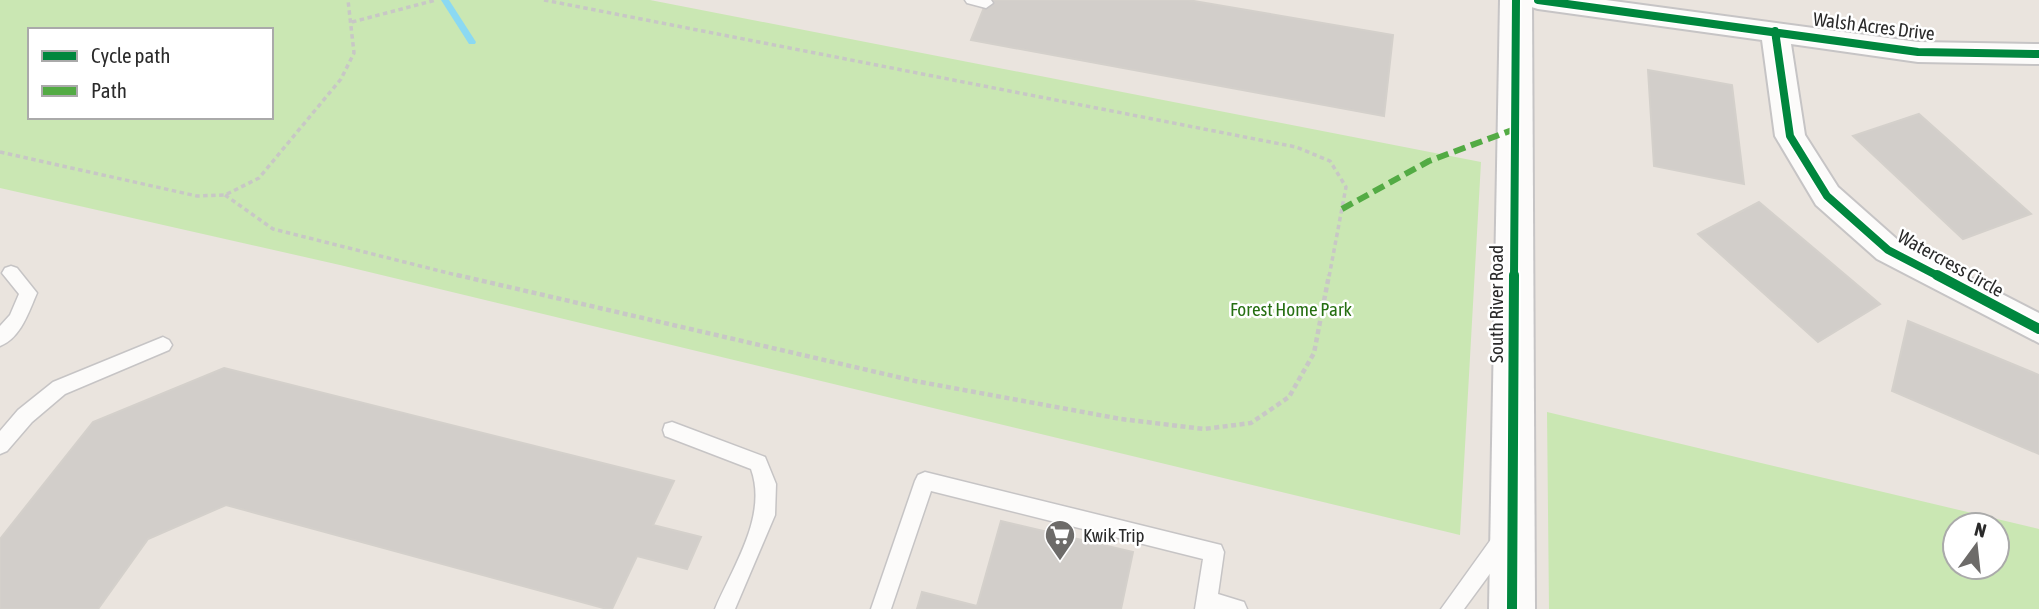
<svg xmlns="http://www.w3.org/2000/svg" width="2039" height="609" font-family="'Asap Condensed',sans-serif">
<style>
.green{fill:#cae7b3;fill-rule:evenodd}
.lines{fill:none;stroke-linecap:round;stroke-linejoin:round}
.stream{fill:#8bd9f2;fill-rule:evenodd}
.building{fill:#d2ceca;stroke:#d4d0cb;stroke-width:2}
.service-casing{stroke:#c6c4c5;stroke-width:3}
.minor-casing{stroke:#c6c4c5;stroke-width:4}
.tertiary-casing{stroke:#c6c4c5;stroke-width:4}
.path-far1{stroke:#c8c7c6;stroke-width:3.5;stroke-dasharray:4.5 3.5;stroke-linecap:butt}
.path{stroke:#c8c7c6;stroke-width:4.5;stroke-dasharray:5 3.5;stroke-linecap:butt}
.service{fill:#fcfbfa;fill-rule:evenodd}
.minor{fill:#fcfbfa;fill-rule:evenodd}
.tertiary{fill:#fcfbfa;fill-rule:evenodd}
.quiet{stroke:#53ab44;stroke-width:6;stroke-dasharray:12 6;stroke-linecap:butt}
.cycleway-far1-casing{stroke:#fff;stroke-width:11}
.cycleway-casing{stroke:#fff;stroke-width:14}
.cycleway-far1{stroke:#00873e;stroke-width:8}
.cycleway{stroke:#00873e;stroke-width:10}
.labels{text-anchor:middle;stroke-width:5;stroke-linejoin:round;paint-order:stroke}
.street-label{font-size:19px;fill:#2a2a2a;stroke:#fff}
.park-label{font-size:19px;fill:#266f12;stroke:#fff}
.poi-label{font-size:19px;fill:#2a2a2a;stroke:#fff;text-anchor:start}
</style>
<rect width="100%" height="100%" fill="#eae4de"/>
<path class="green" d="M 0,0 L 650,0 L 1481,162 L 1460,535 L 340,265 L 0,188 ZM 30,30 L 271,30 L 271,117 L 30,117 Z
M 1547,412 L 2039,529 L 2039,609 L 1549,609 ZM 1955,525 L 1997,525 L 1997,567 L 1955,567 Z"/>
<g class="lines">
<path class="stream" d="M 441,0 L 449,0 L 476,42 L 475,44 L 469,44 Z"/>
</g>
<path class="building" d="M 987,0 L 1188,0 L 1393,35 L 1384,116 L 971,40 Z
M 1648,70 L 1732,85 L 1744,184 L 1654,166 Z
M 1919,114 L 2031,214 L 1963,239 L 1853,136 Z
M 1759,202 L 1880,304 L 1818,342 L 1698,234 Z
M 1908,321 L 2039,375 L 2039,454 L 1892,391 Z
M 224,368 L 674,481 L 653,525 L 701,537 L 687,569 L 637,556 L 612,609 L 607,609 L 226,505 L 148,539 L 98,609 L 0,609 L 0,539 L 93,422 Z
M 1001,521 L 1133,552 L 1121,609 L 917,609 L 922,592 L 977,606 Z"/>
<g class="lines">
<g class="service-casing">
<path id="service" d="M 965,0 L 991,0 L 993,3 L 986,8 L 967,3 Z
M 11,266 L 17,268 L 37,293 C 29,311 21,338 0,346 L 0,326 L 10,315 L 19,294 L 2,273 L 5,268 Z
M 163,337 L 169,340 L 172,345 L 169,350 L 65,394 L 32,422 L 7,451 L 0,454 L 0,431 L 18,410 L 53,382 Z
M 672,422 L 765,457 L 776,484 L 775,515 L 735,609 L 715,609 C 733,566 768,516 751,469 L 665,436 L 663,430 L 665,424 Z
M 925,472 L 1221,545 L 1224,552 L 1218,594 L 1244,602 L 1247,609 L 1195,609 L 1203,559 L 931,491 L 891,609 L 871,609 L 915,481 L 918,475 Z
M 1504,529 L 1511,531 L 1514,538 L 1511,545 L 1464,609 L 1441,609 L 1497,531 Z"/>
</g>
<g class="minor-casing">
<path id="minor" d="M 1524,0 L 1606,0 L 1918,42 L 2039,44 L 2039,64 L 1918,62 L 1791,44 L 1805,135 L 1838,187 L 1899,241 L 2039,313 L 2039,343 L 1877,259 L 1816,205 L 1775,136 L 1762,40 L 1538,9 L 1528,6 Z"/>
</g>
<g class="tertiary-casing">
<path id="tertiary" d="M 1500,0 L 1532,0 L 1535,609 L 1489,609 Z"/>
</g>
<path class="path-far1" d="M 544,0 L 1296,147 L 1330,161 L 1346,187 L 1329,277
M 352,22 L 436,0
M 0,152 L 197,196 L 225,195 L 259,178 L 341,79 L 354,53 L 348,0
M 225,195 L 273,229 L 464,277"/>
<path class="path" d="M 457,275 L 915,381 L 1121,419 L 1204,429 L 1251,423 L 1289,397 L 1314,353 L 1329,275"/>
<use href="#service" class="service"/>
<use href="#minor" class="minor"/>
<use href="#tertiary" class="tertiary"/>
<path class="quiet" d="M 1342,209 L 1429,161 L 1515,129"/>
<g class="cycleway-far1-casing">
<path id="cycleway-far1" d="M 1538,0 L 1918,52 L 2039,54
M 1775,31 L 1790,136 L 1827,196 L 1888,250 L 1940,277
M 1514,277 L 1516,0"/>
</g>
<g class="cycleway-casing">
<path id="cycleway" d="M 1937,275 L 2039,329
M 1512,609 L 1514,275"/>
</g>
<use href="#cycleway-far1" class="cycleway-far1"/>
<use href="#cycleway" class="cycleway"/>
</g>
<defs>
<g id="supermarket-pin" transform="scale(1.575)"><path d="M0 17L-7.5 6A9.5 9.5 0 1 1 7.5 6Z" fill="#6d6b69" stroke="#fff"/><path d="M-6-5.5h2.5l.6 2H6L4.5 2H-2.5L-4.4-4H-6ZM-1.5 3.2a1.3 1.3 0 1 0 .1 0ZM3 3.2a1.3 1.3 0 1 0 .1 0Z" fill="#fff"/></g>
</defs>
<g fill-rule="evenodd">
<use href="#supermarket-pin" x="1060" y="535"/>
</g>
<g class="labels">
<g class="street-label">
<text transform="translate(1874 26) rotate(7)" y="7">Walsh Acres Drive</text>
<text transform="translate(1951 263) rotate(29)" y="7">Watercress Circle</text>
<text transform="translate(1496 304) rotate(-90)" y="7">South River Road</text>
</g>
<g class="park-label">
<text x="1291" y="316">Forest Home Park</text>
</g>
<g class="poi-label">
<text x="1083" y="542">Kwik Trip</text>
</g>
</g>
<rect x="28" y="28" width="245" height="91" fill="#ffffff" stroke="#aaaaaa" stroke-width="2"/>
<rect x="42" y="51" width="35" height="10" fill="#00873e" stroke="#aaaaaa" stroke-width="2"/>
<text x="91" y="63" font-size="21" fill="#2a2a2a">Cycle path</text>
<rect x="42" y="86" width="35" height="10" fill="#53ab44" stroke="#aaaaaa" stroke-width="2"/>
<text x="91" y="98" font-size="21" fill="#2a2a2a">Path</text>
<g transform="translate(1976 546) rotate(15)"><circle r="33" fill="#ffffff" stroke="#aaaaaa" stroke-width="2"/>
<path d="M0-5L12 26L0 18L-12 26Z" fill="#6d6b69"/>
<text y="-10" font-size="19" font-weight="bold" text-anchor="middle" fill="#2a2a2a">N</text>
</g>
</svg>
